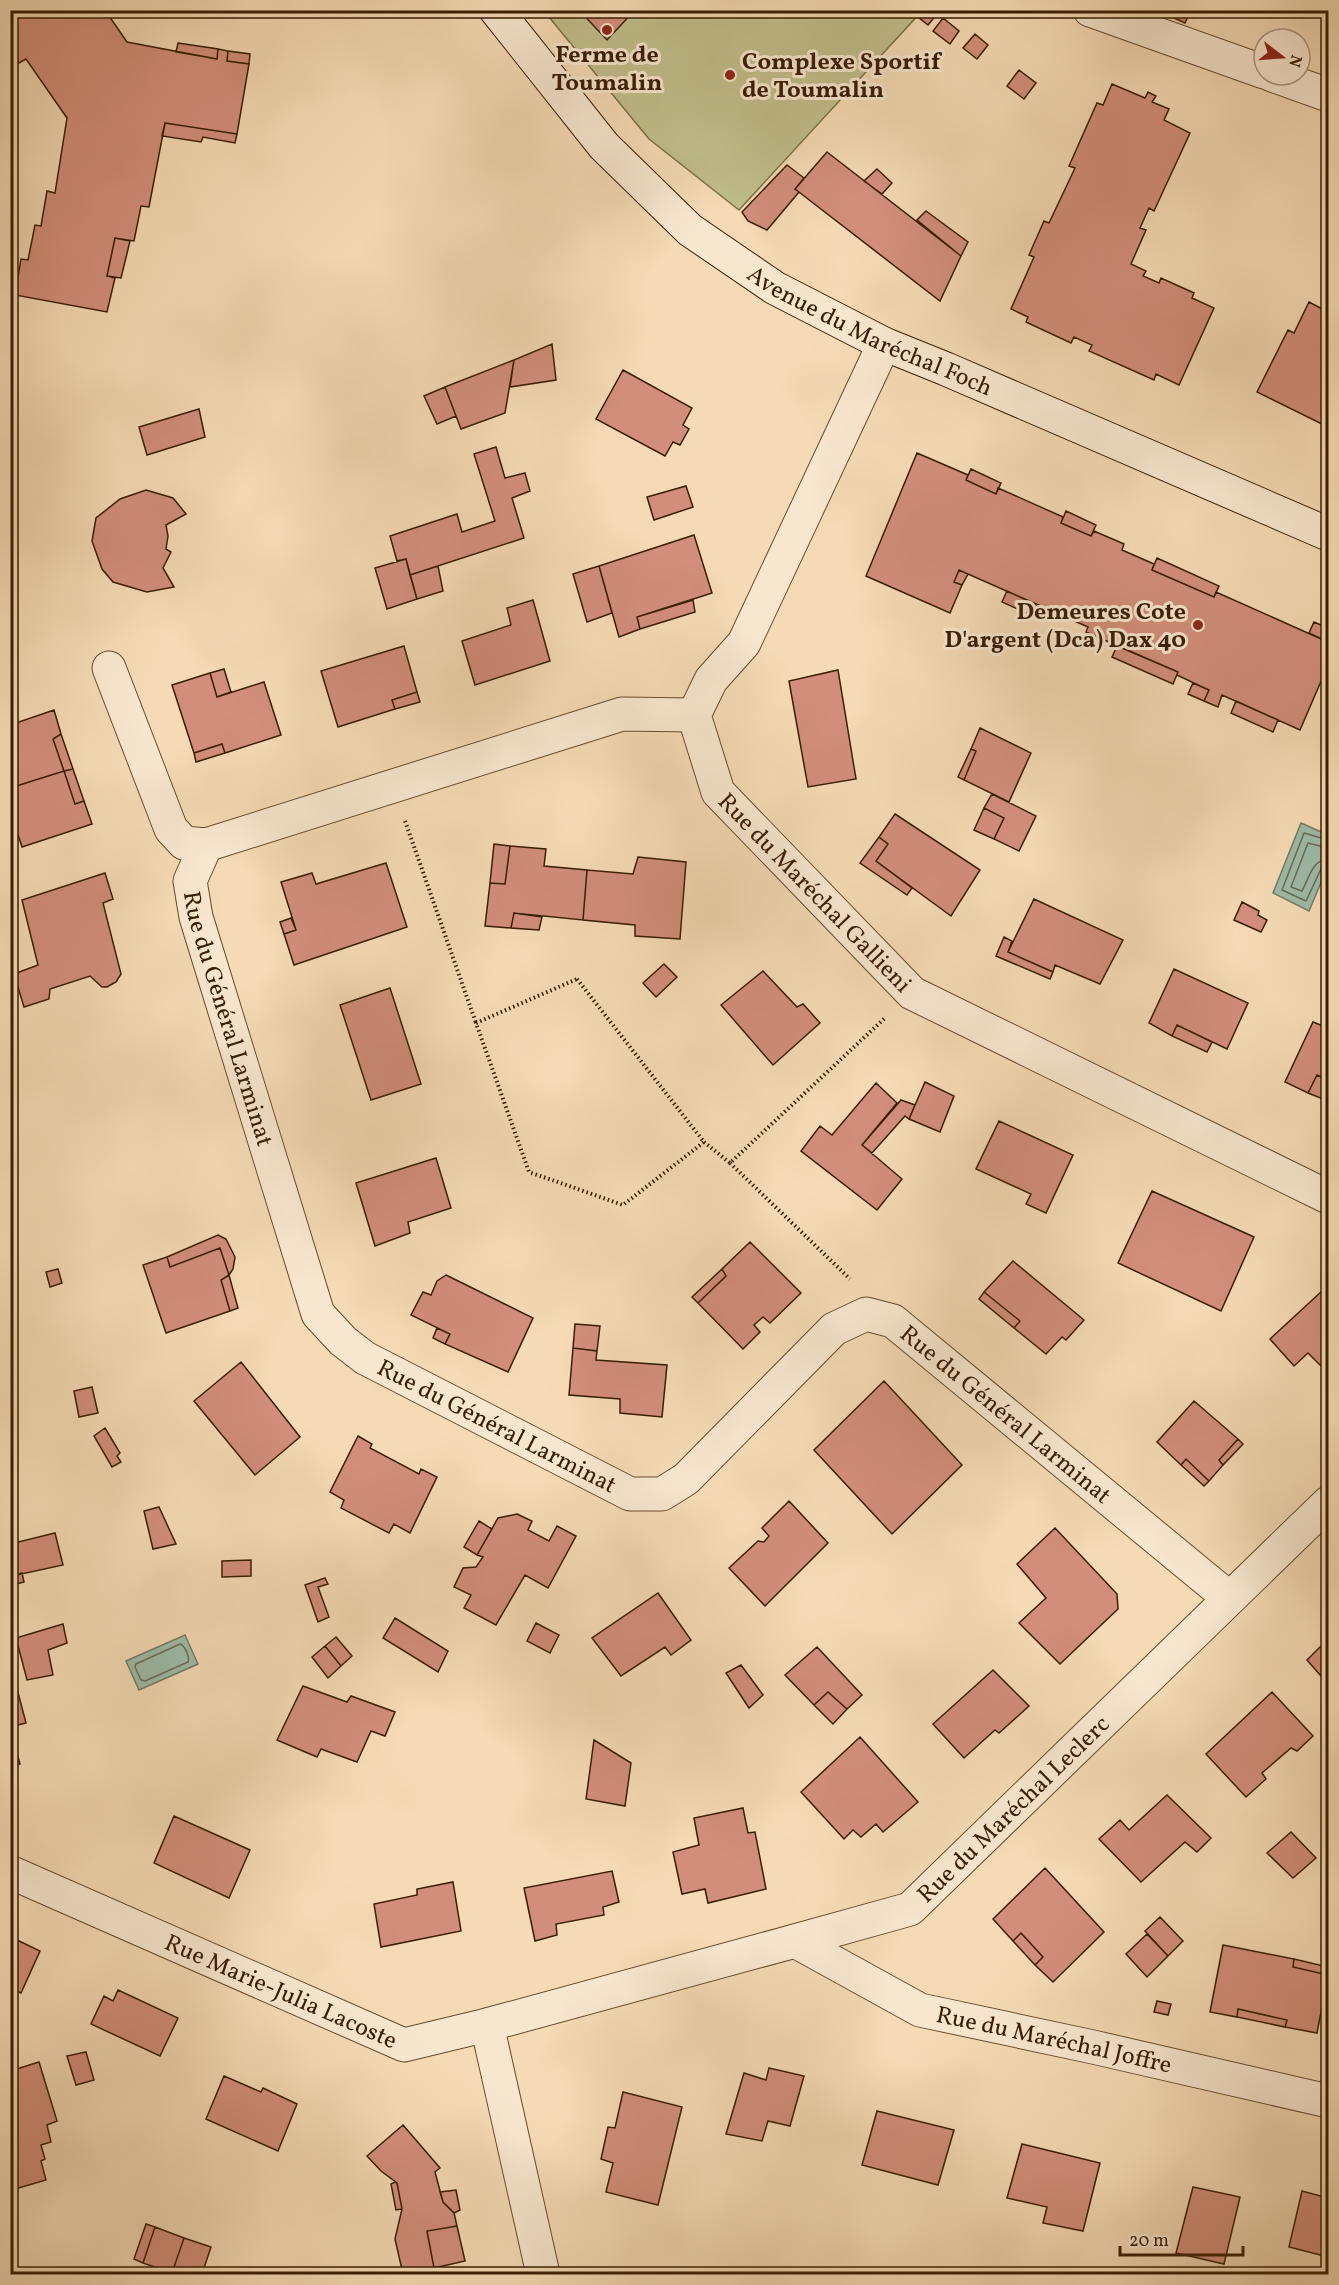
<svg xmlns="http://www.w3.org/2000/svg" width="1339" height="2285" font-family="Vollkorn,serif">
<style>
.pitch{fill:#c0be8b;stroke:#7c6e46;stroke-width:1.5}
.water{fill:#9dbba8;stroke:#757c65;stroke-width:1.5}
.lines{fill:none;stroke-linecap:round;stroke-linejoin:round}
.shore{stroke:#6a6c54;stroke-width:1.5}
.building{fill:#d28e7a;stroke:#381d00;stroke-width:1.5}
.street-casing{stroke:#674c2d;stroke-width:35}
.secondary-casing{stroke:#381d00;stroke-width:35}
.path{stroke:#381d00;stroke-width:4;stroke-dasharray:1.5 3;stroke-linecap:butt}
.street{stroke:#f8e7cf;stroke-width:33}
.secondary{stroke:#f8e7cf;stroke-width:33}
.poi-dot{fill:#8f2418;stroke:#f8e7cf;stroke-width:2}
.labels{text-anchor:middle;stroke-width:6;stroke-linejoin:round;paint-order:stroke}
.poi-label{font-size:24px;font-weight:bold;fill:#381d00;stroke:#f8e7cf}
.street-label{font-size:24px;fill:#381d00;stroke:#f8e7cf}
</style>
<rect width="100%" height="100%" fill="#f5dab5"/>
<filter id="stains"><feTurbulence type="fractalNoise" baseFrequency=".00333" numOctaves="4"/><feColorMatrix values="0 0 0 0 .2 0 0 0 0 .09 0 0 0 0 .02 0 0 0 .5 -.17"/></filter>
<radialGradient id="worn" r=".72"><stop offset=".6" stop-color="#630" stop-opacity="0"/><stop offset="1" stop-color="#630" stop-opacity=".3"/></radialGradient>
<path class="pitch" d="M 544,11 L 922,11 L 739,210 L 649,139 Z"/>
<path class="water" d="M 1301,823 L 1328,835 L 1328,866 L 1309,911 L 1273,893 Z
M 185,1635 L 198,1664 L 139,1690 L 126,1661 Z"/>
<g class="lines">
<path class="shore" d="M 1328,840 L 1304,833 L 1282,890 L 1306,901 L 1321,869 L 1328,866
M 1328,848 L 1308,843 L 1291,887 L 1302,891 C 1309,878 1312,860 1328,859
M 180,1644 C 185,1646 190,1657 188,1662 L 145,1681 L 141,1680 L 135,1667 L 136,1664 Z"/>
</g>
<path class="building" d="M 10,10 L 105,10 L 127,42 L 217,59 L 218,49 L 228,51 L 227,61 L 249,64 L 237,134 L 165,123 L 149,207 L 141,206 L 134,241 L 115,238 L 107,276 L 115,278 L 107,312 L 15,295 L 21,259 L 28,260 L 35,225 L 41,226 L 47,191 L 55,193 L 67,118 L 26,59 L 19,63 L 10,49 Z
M 579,10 L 635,10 L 607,40 Z
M 923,10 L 933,10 L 937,14 L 928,25 L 918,17 Z
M 1164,10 L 1191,10 L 1185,23 L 1163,13 Z
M 943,18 L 959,31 L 950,44 L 933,31 Z
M 975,34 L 988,45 L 977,59 L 963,48 Z
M 178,43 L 218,49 L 217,59 L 176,52 Z
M 228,51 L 250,54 L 249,64 L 227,61 Z
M 1019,70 L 1036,83 L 1024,99 L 1007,86 Z
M 1112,84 L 1145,98 L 1148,92 L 1156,96 L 1152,102 L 1169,109 L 1164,120 L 1190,133 L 1154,211 L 1149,208 L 1140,228 L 1146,230 L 1131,264 L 1146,271 L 1143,276 L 1159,283 L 1161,278 L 1194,293 L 1192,298 L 1214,308 L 1179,385 L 1156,374 L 1154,380 L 1089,351 L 1092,345 L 1074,337 L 1071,343 L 1026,322 L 1028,317 L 1011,309 L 1034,257 L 1029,255 L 1044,221 L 1049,223 L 1075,168 L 1069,166 L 1097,103 L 1103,105 Z
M 165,123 L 237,134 L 235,143 L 203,137 L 201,142 L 162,136 Z
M 827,152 L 961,256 L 940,301 L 795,189 Z
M 787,165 L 804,178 L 795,189 L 799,192 L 767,230 L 748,221 L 742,212 Z
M 877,169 L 892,183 L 882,194 L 864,181 Z
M 926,211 L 968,242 L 961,256 L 917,220 Z
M 115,238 L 130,241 L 121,278 L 107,276 Z
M 1309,302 L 1328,312 L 1328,427 L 1257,392 L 1288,330 L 1294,333 Z
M 552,344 L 556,380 L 510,387 L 514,360 Z
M 514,360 L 505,413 L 461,429 L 445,387 Z
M 623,370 L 692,408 L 683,425 L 689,429 L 680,445 L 673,442 L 665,456 L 596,419 Z
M 445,387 L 456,416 L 437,424 L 424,396 Z
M 199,409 L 205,437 L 147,455 L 139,427 Z
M 496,447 L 505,478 L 525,473 L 530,491 L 512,498 L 524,538 L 410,575 L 406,559 L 397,561 L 390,536 L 457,514 L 462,532 L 495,521 L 474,454 Z
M 917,453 L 968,475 L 966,480 L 996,494 L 998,488 L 1063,517 L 1061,523 L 1091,536 L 1094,531 L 1124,544 L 1122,550 L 1154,564 L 1152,570 L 1214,597 L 1216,592 L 1328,642 L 1328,665 L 1300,730 L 1222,695 L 1218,707 L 1204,701 L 1209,690 L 1177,675 L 1178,672 L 1086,632 L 1088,627 L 959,570 L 954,582 L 962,585 L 950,613 L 866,576 Z
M 971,469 L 1001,483 L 996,494 L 966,480 Z
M 686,486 L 693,507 L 654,520 L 647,497 Z
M 146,490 L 173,498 L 186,514 L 166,525 L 168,536 L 166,549 L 171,552 L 163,568 L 174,587 L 147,592 L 113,582 L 102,569 L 92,541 L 96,518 L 120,499 Z
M 1066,511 L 1096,525 L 1091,536 L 1061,523 Z
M 694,535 L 712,593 L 637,617 L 640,629 L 619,637 L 599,566 Z
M 1157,558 L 1219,586 L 1214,597 L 1152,570 Z
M 406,559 L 417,599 L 387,609 L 375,568 Z
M 438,566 L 443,591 L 417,599 L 410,575 Z
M 599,566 L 612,613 L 587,622 L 573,574 Z
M 959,570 L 968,574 L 962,585 L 954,582 Z
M 1007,591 L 1037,605 L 1033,616 L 1002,602 Z
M 533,600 L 550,661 L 475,685 L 462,641 L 511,625 L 507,608 Z
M 693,600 L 695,612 L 640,629 L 637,617 Z
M 1314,622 L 1328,628 L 1328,642 L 1309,633 Z
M 404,646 L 417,692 L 392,700 L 395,709 L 338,727 L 321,671 Z
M 1117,646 L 1178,672 L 1173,684 L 1112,657 Z
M 224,669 L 231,692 L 217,697 L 210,673 Z
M 838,670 L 856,779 L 808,787 L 789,681 Z
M 210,673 L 217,697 L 264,682 L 281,735 L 225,753 L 222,744 L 194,753 L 172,685 Z
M 1193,683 L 1209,690 L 1204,701 L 1188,694 Z
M 417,692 L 420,702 L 395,709 L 392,700 Z
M 1236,701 L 1278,720 L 1273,732 L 1231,713 Z
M 54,710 L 61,734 L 53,739 L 64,771 L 10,788 L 10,725 Z
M 980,728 L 1031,753 L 1009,802 L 964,780 L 976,751 L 971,749 Z
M 61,734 L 73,769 L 64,771 L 53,739 Z
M 222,744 L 225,753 L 196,762 L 194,753 Z
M 971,749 L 976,751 L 964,780 L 958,777 Z
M 73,769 L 84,801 L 75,804 L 64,771 Z
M 64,771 L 75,804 L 84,801 L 92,824 L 22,847 L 10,810 L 10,788 Z
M 992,794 L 1036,816 L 1019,851 L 994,839 L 1004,818 L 984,808 Z
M 984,808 L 1004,818 L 994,839 L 974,830 Z
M 895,814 L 980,870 L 951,916 L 876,861 L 888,844 L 879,837 Z
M 879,837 L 888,844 L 876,861 L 912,888 L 907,895 L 860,863 Z
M 494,844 L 510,846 L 505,884 L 490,883 Z
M 510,846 L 546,849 L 544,866 L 587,870 L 583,920 L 514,913 L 511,928 L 485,926 L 490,883 L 505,884 Z
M 638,857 L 686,862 L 680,939 L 635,936 L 635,925 L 583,920 L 587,870 L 633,874 Z
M 386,863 L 407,927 L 294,965 L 284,934 L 296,930 L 281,882 L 312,873 L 316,884 Z
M 105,873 L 113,899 L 103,903 L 121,974 L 116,982 L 107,987 L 102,987 L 90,976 L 50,989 L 49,999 L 24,1007 L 14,974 L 38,965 L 22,900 Z
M 1034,899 L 1123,940 L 1100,984 L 1055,965 L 1053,972 L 1008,952 Z
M 1242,902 L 1259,911 L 1258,915 L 1267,920 L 1261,932 L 1234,920 Z
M 514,913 L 542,917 L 539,930 L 511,928 Z
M 291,918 L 296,930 L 284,934 L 280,922 Z
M 1004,937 L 1012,941 L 1008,952 L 1053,972 L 1050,979 L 996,956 Z
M 664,964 L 677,977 L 656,997 L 643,983 Z
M 1174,969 L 1248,1003 L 1227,1049 L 1177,1025 L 1172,1036 L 1149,1023 Z
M 763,971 L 797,1007 L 803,1004 L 820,1023 L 773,1065 L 721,1005 Z
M 390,988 L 421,1084 L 371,1100 L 340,1005 Z
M 1313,1022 L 1328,1028 L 1328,1089 L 1324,1087 L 1327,1080 L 1317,1075 L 1308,1093 L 1285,1082 Z
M 1177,1025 L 1212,1042 L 1207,1052 L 1172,1036 Z
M 1317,1075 L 1327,1080 L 1324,1087 L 1328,1089 L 1328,1101 L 1308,1093 Z
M 925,1082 L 954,1096 L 940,1132 L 909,1119 Z
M 876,1083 L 897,1103 L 862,1145 L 902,1179 L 877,1210 L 801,1151 L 820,1126 L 832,1135 Z
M 901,1100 L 915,1105 L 909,1119 L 905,1116 L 872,1153 L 862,1145 Z
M 999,1121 L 1073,1155 L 1046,1213 L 1026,1204 L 1031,1194 L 976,1169 Z
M 436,1158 L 451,1208 L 408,1222 L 410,1233 L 375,1246 L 356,1183 Z
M 1152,1191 L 1254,1237 L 1221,1311 L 1118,1263 Z
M 218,1235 L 226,1239 L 235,1257 L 233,1269 L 229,1275 L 220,1248 L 170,1267 L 167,1257 Z
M 750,1242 L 801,1293 L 770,1323 L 763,1317 L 754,1325 L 760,1332 L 743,1349 L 698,1303 L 726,1276 L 722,1269 Z
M 220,1248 L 229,1275 L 221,1280 L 230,1311 L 166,1333 L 143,1265 L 167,1257 L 170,1267 Z
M 1013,1261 L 1084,1320 L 1066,1340 L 1062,1337 L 1046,1354 L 1014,1328 L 1020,1321 L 984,1292 Z
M 58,1269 L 62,1283 L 50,1287 L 46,1272 Z
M 722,1269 L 726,1276 L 698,1303 L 692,1297 Z
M 229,1275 L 238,1308 L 230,1311 L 221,1280 Z
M 446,1275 L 533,1318 L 508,1372 L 445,1344 L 450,1334 L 411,1315 L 423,1292 L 431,1295 L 437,1281 Z
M 1322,1291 L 1328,1297 L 1328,1373 L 1308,1353 L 1294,1366 L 1270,1339 Z
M 984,1292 L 1020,1321 L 1014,1328 L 979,1299 Z
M 575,1324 L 600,1326 L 597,1351 L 573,1348 Z
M 437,1328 L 450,1334 L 445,1344 L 433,1338 Z
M 573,1348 L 597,1351 L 596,1360 L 667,1365 L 662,1417 L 620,1413 L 620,1399 L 569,1395 Z
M 241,1362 L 300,1437 L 255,1475 L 194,1401 Z
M 884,1381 L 962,1465 L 892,1534 L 814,1450 Z
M 92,1387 L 98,1413 L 79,1417 L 74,1391 Z
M 1194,1401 L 1238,1439 L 1219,1460 L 1223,1465 L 1209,1481 L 1186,1459 L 1181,1465 L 1157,1442 Z
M 105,1428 L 120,1453 L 117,1456 L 121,1462 L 112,1467 L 94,1436 Z
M 358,1436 L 372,1444 L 370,1448 L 419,1474 L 421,1469 L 437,1477 L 410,1533 L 394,1524 L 389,1533 L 341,1508 L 344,1500 L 330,1492 Z
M 1238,1439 L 1243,1444 L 1223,1465 L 1219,1460 Z
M 1186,1459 L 1209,1481 L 1204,1486 L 1181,1465 Z
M 789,1501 L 828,1543 L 765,1606 L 729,1568 L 758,1541 L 764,1542 L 769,1536 L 762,1528 Z
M 159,1507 L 176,1544 L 153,1549 L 144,1511 Z
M 517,1514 L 532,1521 L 528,1530 L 549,1541 L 557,1526 L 576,1536 L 548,1588 L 525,1575 L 496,1625 L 464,1608 L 471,1595 L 454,1587 L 463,1568 L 476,1567 L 483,1557 L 477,1555 L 498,1518 Z
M 479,1521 L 492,1529 L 477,1555 L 464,1547 Z
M 1055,1528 L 1117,1594 L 1118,1609 L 1060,1664 L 1019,1623 L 1046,1598 L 1017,1564 Z
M 55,1533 L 63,1565 L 12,1576 L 13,1585 L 10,1586 L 10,1544 Z
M 251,1560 L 251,1576 L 222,1577 L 222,1561 Z
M 22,1573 L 24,1582 L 13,1585 L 12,1576 Z
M 325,1578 L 328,1584 L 318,1587 L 329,1617 L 318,1622 L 305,1585 Z
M 658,1593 L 691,1640 L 671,1655 L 665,1647 L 621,1676 L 592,1638 Z
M 395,1618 L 448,1651 L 438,1672 L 383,1638 Z
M 536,1623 L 559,1635 L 550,1653 L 527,1641 Z
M 63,1624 L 67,1643 L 48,1650 L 53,1675 L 27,1680 L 16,1638 Z
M 336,1637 L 352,1656 L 341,1666 L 325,1646 Z
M 1328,1639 L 1328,1684 L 1307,1660 Z
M 325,1646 L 341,1666 L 328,1678 L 312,1657 Z
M 817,1647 L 862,1695 L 847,1709 L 828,1692 L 814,1705 L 785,1675 Z
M 741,1665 L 763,1695 L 749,1708 L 726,1673 Z
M 993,1670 L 1029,1706 L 999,1733 L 995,1730 L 964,1758 L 933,1724 Z
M 16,1685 L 26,1723 L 10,1727 L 10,1687 Z
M 303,1686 L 347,1702 L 351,1696 L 395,1712 L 385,1736 L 371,1731 L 357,1762 L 321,1749 L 317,1757 L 277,1740 Z
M 828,1692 L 847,1709 L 833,1724 L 814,1705 Z
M 1272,1692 L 1313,1736 L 1297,1751 L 1291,1748 L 1262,1773 L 1266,1779 L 1246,1797 L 1206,1754 Z
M 10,1728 L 20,1764 L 10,1767 Z
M 860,1737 L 918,1802 L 883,1832 L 876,1824 L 861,1837 L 853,1830 L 844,1839 L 801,1792 Z
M 594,1740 L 631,1763 L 625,1806 L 586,1799 Z
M 1167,1795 L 1211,1838 L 1197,1852 L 1185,1842 L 1141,1882 L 1099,1839 L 1120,1820 L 1129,1830 Z
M 743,1808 L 748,1833 L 755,1832 L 766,1889 L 708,1903 L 705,1889 L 682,1894 L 673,1852 L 699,1845 L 694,1818 Z
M 174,1816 L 250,1850 L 229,1898 L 154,1863 Z
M 1291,1832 L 1316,1858 L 1293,1878 L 1267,1853 Z
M 1045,1868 L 1104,1932 L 1053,1982 L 1035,1965 L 1043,1957 L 1021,1933 L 1013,1941 L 993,1919 Z
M 612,1871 L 619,1902 L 603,1907 L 604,1915 L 556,1924 L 557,1935 L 535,1941 L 524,1888 Z
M 453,1882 L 461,1931 L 381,1947 L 374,1904 L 417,1895 L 417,1889 Z
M 1160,1917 L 1183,1941 L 1168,1956 L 1145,1931 Z
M 1021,1933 L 1043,1957 L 1035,1965 L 1013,1941 Z
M 1147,1934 L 1168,1956 L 1147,1977 L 1126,1954 Z
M 15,1939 L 40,1951 L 21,1993 L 10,1988 L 10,1950 Z
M 1223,1945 L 1294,1959 L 1293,1967 L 1328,1975 L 1317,2033 L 1285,2027 L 1287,2020 L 1238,2009 L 1237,2017 L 1210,2012 Z
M 1294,1959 L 1328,1967 L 1328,1975 L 1293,1967 Z
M 118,1990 L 178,2018 L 160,2056 L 91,2024 L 104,1996 L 113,2001 Z
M 1157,2001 L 1171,2004 L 1168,2015 L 1154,2012 Z
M 1238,2009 L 1287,2020 L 1285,2027 L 1237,2017 Z
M 86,2052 L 94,2080 L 76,2085 L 67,2056 Z
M 39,2062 L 57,2121 L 47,2125 L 51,2142 L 41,2145 L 45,2159 L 41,2161 L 46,2180 L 15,2189 L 10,2173 L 10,2071 Z
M 769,2068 L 804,2076 L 790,2126 L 768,2121 L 762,2141 L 726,2134 L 744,2073 L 766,2080 Z
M 224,2076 L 261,2092 L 263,2088 L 297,2104 L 278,2151 L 206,2119 Z
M 623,2092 L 682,2107 L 658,2205 L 606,2192 L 613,2163 L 601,2159 L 608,2127 L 615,2128 Z
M 877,2111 L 954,2130 L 938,2185 L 862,2165 Z
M 403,2125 L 440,2168 L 435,2172 L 443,2202 L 454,2213 L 457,2226 L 427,2231 L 434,2268 L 406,2274 L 403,2274 L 395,2239 L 402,2209 L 397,2183 L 381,2171 L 367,2156 Z
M 1022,2144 L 1100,2163 L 1083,2231 L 1043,2223 L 1047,2207 L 1007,2198 Z
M 395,2182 L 397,2183 L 402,2209 L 396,2210 L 391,2184 Z
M 1193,2187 L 1240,2197 L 1224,2264 L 1176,2253 Z
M 456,2190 L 460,2210 L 454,2213 L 443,2202 L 440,2192 Z
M 1302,2191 L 1328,2198 L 1326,2207 L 1328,2207 L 1328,2257 L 1289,2247 Z
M 146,2224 L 155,2227 L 143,2263 L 134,2259 Z
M 457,2226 L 465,2261 L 434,2268 L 427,2231 Z
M 155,2227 L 184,2238 L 172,2273 L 143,2263 Z
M 184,2238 L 211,2247 L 202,2274 L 172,2273 Z"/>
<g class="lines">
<g class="street-casing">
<g id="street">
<path d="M 1090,10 L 1264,72"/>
<path d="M 1272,75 L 1328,95"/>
<path id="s1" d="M 884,344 L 744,643 L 711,680 L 694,715 L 718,792 L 912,993 L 1328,1197"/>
<path id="s2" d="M 109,668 L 171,829 L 184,843 L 206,845 L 190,881 L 196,917 L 318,1314 L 343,1341 L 365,1358 L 630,1494 L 662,1494 L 686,1479 L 834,1329 L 866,1314 L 893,1321 L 1229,1598"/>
<path d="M 206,845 L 622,714 L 694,715"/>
<path id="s3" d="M 10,1872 L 404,2045 L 487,2025 L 795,1941 L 910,1909 L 1328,1503"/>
<path id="s4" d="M 795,1941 L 920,2010 L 1093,2047 L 1328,2101"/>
<path d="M 487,2025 L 543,2274"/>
</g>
</g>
<g class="secondary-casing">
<g id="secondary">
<path id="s5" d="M 496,10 L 604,146 L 690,230 L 775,288 L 884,344 L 946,369 L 1328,534"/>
</g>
</g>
<path class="path" d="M 405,821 L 476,1023
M 577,979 L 704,1142 L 623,1205 L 529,1172 L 476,1023 Z
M 704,1142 L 730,1163 L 885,1018
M 730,1163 L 850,1279"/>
<use href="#street" class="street"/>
<use href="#secondary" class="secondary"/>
</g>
<g class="poi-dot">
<circle cx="607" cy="30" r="6"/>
<circle cx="730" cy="75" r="6"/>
<circle cx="1198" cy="625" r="6"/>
</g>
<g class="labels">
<g class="poi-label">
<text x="607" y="62">Ferme de<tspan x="607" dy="28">Toumalin</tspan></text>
<text x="742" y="69" text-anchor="start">Complexe Sportif<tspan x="742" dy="28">de Toumalin</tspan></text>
<text x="1186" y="619" text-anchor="end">Demeures Cote<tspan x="1186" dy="28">D'argent (Dca) Dax 40</tspan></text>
</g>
<g class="street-label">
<text dy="8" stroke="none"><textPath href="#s5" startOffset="501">Avenue du Maréchal Foch</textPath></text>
<text dy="8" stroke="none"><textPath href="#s1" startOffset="639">Rue du Maréchal Gallieni</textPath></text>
<text dy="8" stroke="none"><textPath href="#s2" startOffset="396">Rue du Général Larminat</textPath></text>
<text dy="8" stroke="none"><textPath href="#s2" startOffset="1548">Rue du Général Larminat</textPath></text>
<text dy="8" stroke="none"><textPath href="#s2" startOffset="918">Rue du Général Larminat</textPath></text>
<text dy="8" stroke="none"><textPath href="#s3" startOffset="1098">Rue du Maréchal Leclerc</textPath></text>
<text dy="8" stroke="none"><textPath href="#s3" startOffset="296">Rue Marie-Julia Lacoste</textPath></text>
<text dy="8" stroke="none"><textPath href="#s4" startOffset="280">Rue du Maréchal Joffre</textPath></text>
</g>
</g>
<rect width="1339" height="2285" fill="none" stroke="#f5dab5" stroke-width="36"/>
<rect x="12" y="12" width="1315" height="2261" fill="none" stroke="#381d00" stroke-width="3"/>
<rect x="18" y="18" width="1303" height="2249" fill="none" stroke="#381d00" stroke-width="1.5"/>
<g transform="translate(1282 57) rotate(107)"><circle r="28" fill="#f8e7cf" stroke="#ab967c" stroke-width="1.5"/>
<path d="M0-4.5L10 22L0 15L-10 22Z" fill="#8f2418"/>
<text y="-9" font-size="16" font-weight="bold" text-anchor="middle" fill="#381d00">N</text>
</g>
<path d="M1120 2246v9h123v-9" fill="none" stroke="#381d00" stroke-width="3"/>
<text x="1129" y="2246" font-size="18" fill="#381d00" stroke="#f8e7cf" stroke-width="4.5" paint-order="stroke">20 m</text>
<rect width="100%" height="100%" filter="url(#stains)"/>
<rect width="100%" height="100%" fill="url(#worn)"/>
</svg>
